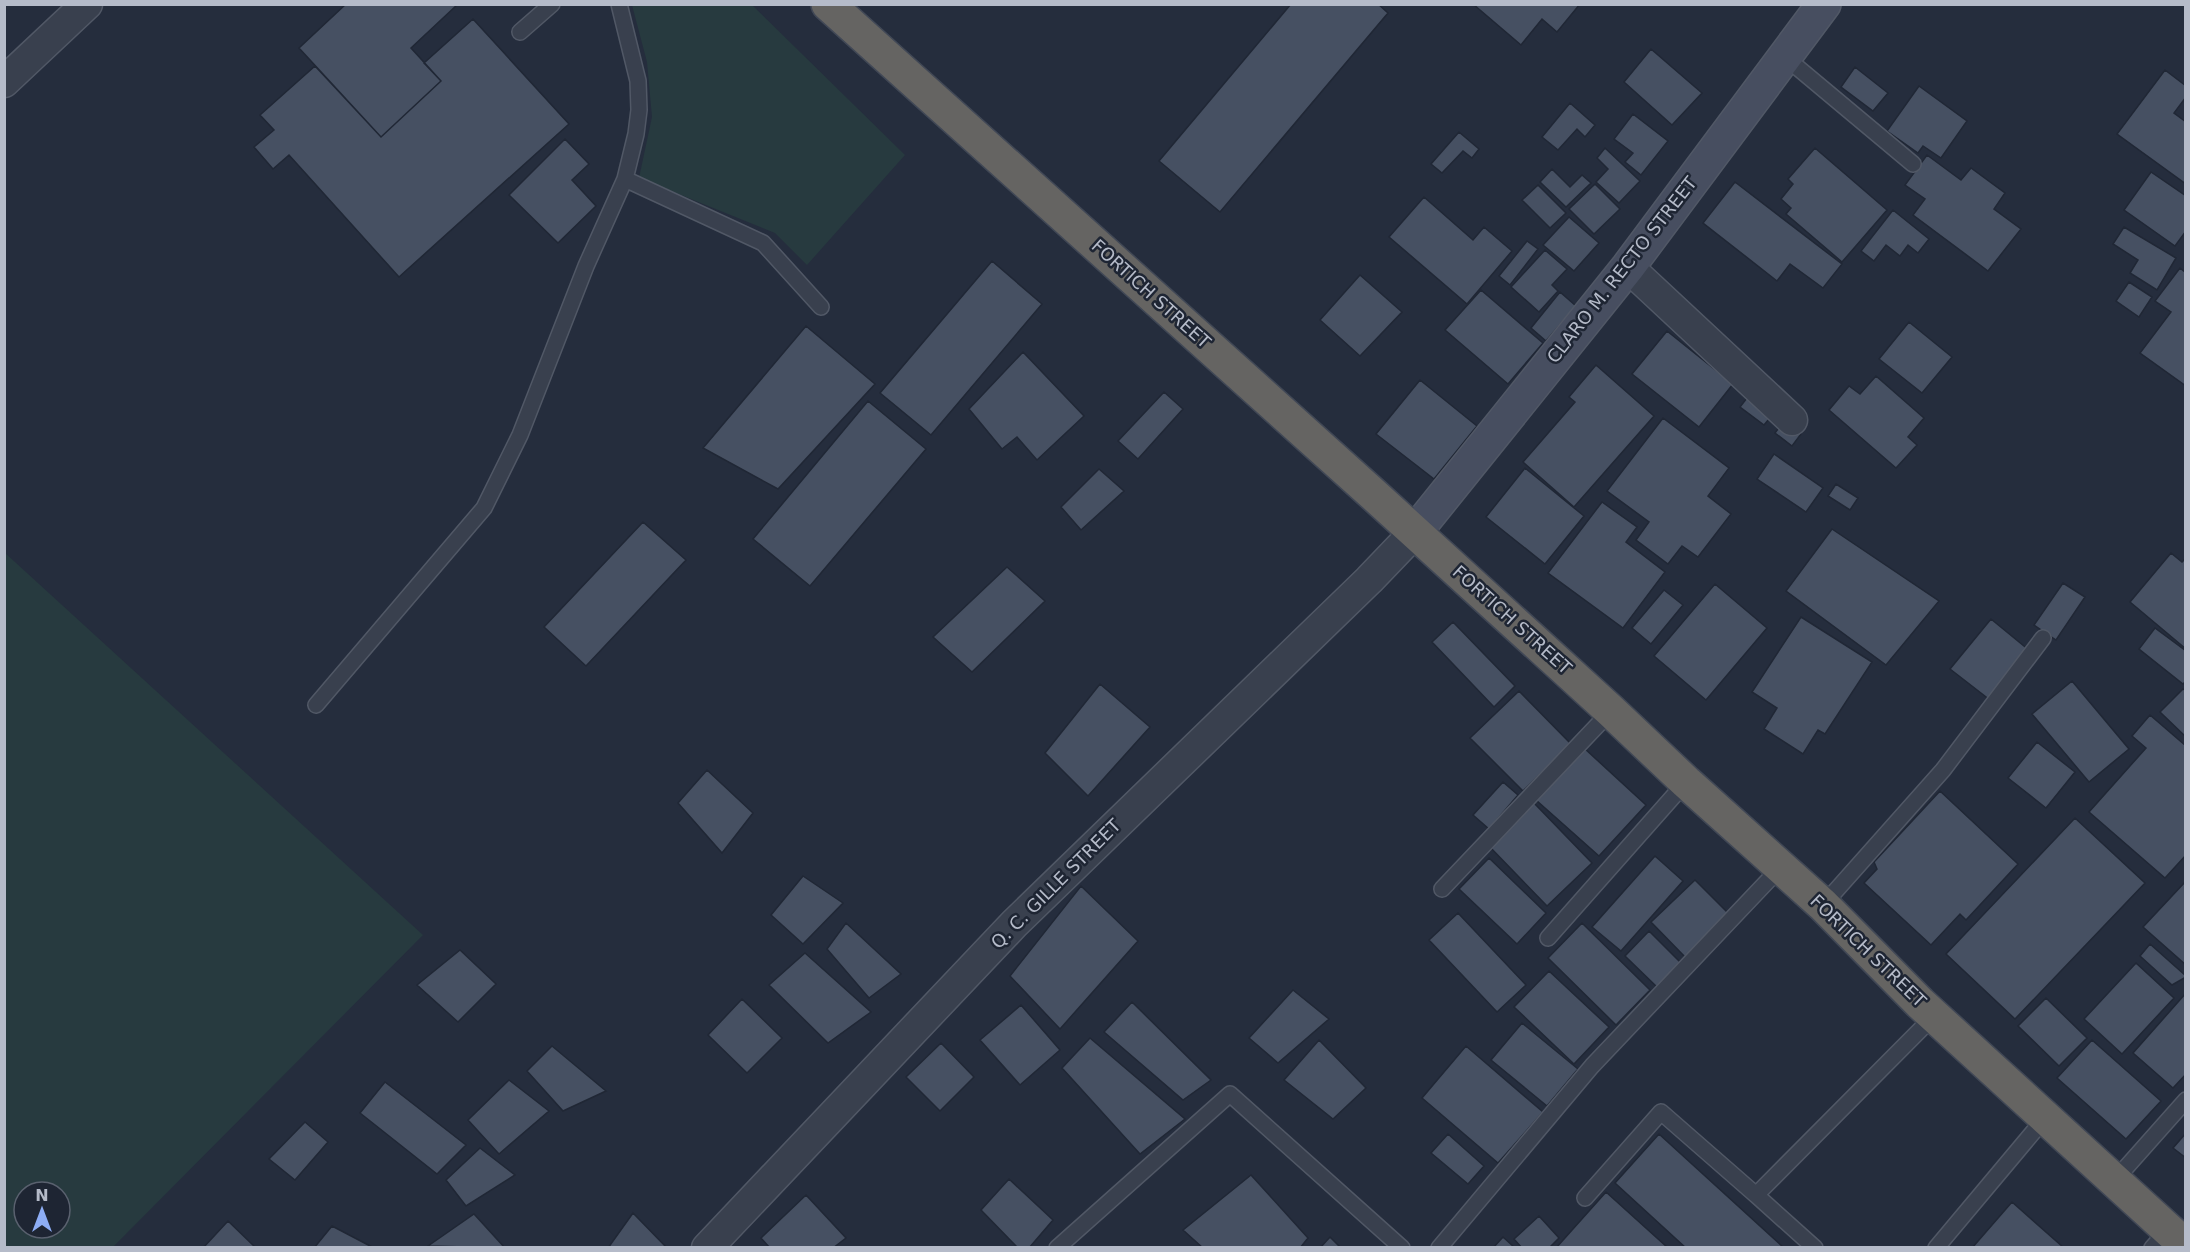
<svg xmlns="http://www.w3.org/2000/svg" width="2190" height="1252" font-family="'DejaVu Sans',sans-serif">
<style>
.green{fill:#273a3f;fill-rule:evenodd}
.building{fill:#465062;stroke:#202735;stroke-width:1.5}
.lines{fill:none;stroke-linecap:round;stroke-linejoin:round}
.service-casing{stroke:#515866;stroke-width:18}
.minor-casing{stroke:#515866;stroke-width:33}
.secondary-casing{stroke:#515866;stroke-width:36}
.trunk-casing{stroke:#414856;stroke-width:36}
.service{stroke:#39404e;stroke-width:15}
.minor{stroke:#39404e;stroke-width:30}
.secondary{stroke:#474e60;stroke-width:33}
.trunk{stroke:#656462;stroke-width:33}
.labels{text-anchor:middle;stroke-width:5;stroke-linejoin:round;paint-order:stroke}
.street-label{font-size:18px;fill:#b5bbc9;stroke:#1e2533}
</style>
<rect width="100%" height="100%" fill="#252d3d"/>
<path class="green" d="M 632,5 L 752,5 L 905,155 L 807,265 L 775,233 L 639,178 L 652,117 L 647,62 Z
M 4,552 L 423,935 L 113,1247 L 5,1247 ZM 24,1192 L 60,1192 L 60,1228 L 24,1228 Z"/>
<path class="building" d="M 346,4 L 458,4 L 411,48 L 441,81 L 381,137 L 299,48 Z
M 1291,4 L 1378,4 L 1388,13 L 1220,212 L 1159,161 Z
M 1473,4 L 1580,4 L 1557,32 L 1542,19 L 1521,45 Z
M 473,19 L 569,124 L 399,277 L 289,155 L 273,169 L 254,147 L 274,130 L 260,115 L 315,66 L 381,137 L 441,81 L 424,63 Z
M 1651,49 L 1702,93 L 1672,125 L 1624,82 Z
M 1855,67 L 1888,93 L 1873,111 L 1841,87 Z
M 2165,70 L 2186,86 L 2186,97 L 2174,113 L 2186,122 L 2186,184 L 2117,134 Z
M 1919,86 L 1967,121 L 1941,158 L 1923,146 L 1918,153 L 1887,131 Z
M 1570,103 L 1595,125 L 1585,137 L 1577,129 L 1558,150 L 1542,137 Z
M 1633,114 L 1668,141 L 1641,175 L 1625,162 L 1633,153 L 1614,139 Z
M 1459,132 L 1479,149 L 1472,158 L 1463,151 L 1442,173 L 1431,164 Z
M 565,139 L 589,164 L 572,180 L 596,206 L 558,243 L 509,195 Z
M 1605,148 L 1640,181 L 1619,203 L 1596,182 L 1608,169 L 1597,158 Z
M 1815,148 L 1887,210 L 1842,262 L 1786,214 L 1791,208 L 1781,199 L 1793,184 L 1788,179 Z
M 1927,155 L 1961,180 L 1971,168 L 2005,193 L 1994,209 L 2021,229 L 1988,271 L 1913,215 L 1925,199 L 1905,185 Z
M 1552,169 L 1570,187 L 1582,175 L 1591,183 L 1566,207 L 1540,182 Z
M 2151,172 L 2186,196 L 2186,231 L 2175,246 L 2124,210 Z
M 1735,182 L 1842,264 L 1823,288 L 1790,264 L 1777,281 L 1703,223 Z
M 1595,184 L 1620,209 L 1594,234 L 1569,209 Z
M 1538,185 L 1566,213 L 1550,228 L 1522,200 Z
M 1424,197 L 1473,240 L 1484,227 L 1512,251 L 1467,304 L 1389,237 Z
M 1893,210 L 1929,239 L 1918,253 L 1908,245 L 1900,256 L 1886,245 L 1874,261 L 1861,251 Z
M 1569,217 L 1599,243 L 1574,271 L 1543,245 Z
M 2124,227 L 2176,258 L 2157,290 L 2130,273 L 2138,260 L 2113,244 Z
M 1527,241 L 1538,249 L 1510,285 L 1499,276 Z
M 1545,250 L 1567,269 L 1552,285 L 1558,291 L 1539,312 L 1511,287 Z
M 992,261 L 1042,304 L 931,435 L 880,393 Z
M 2180,268 L 2186,273 L 2186,386 L 2140,353 L 2171,312 L 2155,301 Z
M 1360,275 L 1402,312 L 1360,356 L 1320,320 Z
M 2129,282 L 2152,297 L 2139,317 L 2116,301 Z
M 1481,290 L 1543,343 L 1508,384 L 1445,330 Z
M 1560,292 L 1576,306 L 1546,341 L 1531,328 Z
M 1909,322 L 1952,357 L 1922,393 L 1879,359 Z
M 806,326 L 875,384 L 778,489 L 703,448 Z
M 1667,331 L 1733,384 L 1699,427 L 1632,374 Z
M 1023,352 L 1084,416 L 1037,460 L 1017,437 L 1002,449 L 969,409 Z
M 1596,365 L 1654,416 L 1574,507 L 1523,462 L 1575,402 L 1569,397 Z
M 1876,376 L 1924,418 L 1908,437 L 1917,445 L 1896,468 L 1829,410 L 1849,386 L 1860,394 Z
M 1420,380 L 1477,426 L 1434,479 L 1376,434 Z
M 1164,392 L 1183,409 L 1138,459 L 1118,441 Z
M 1750,394 L 1774,413 L 1764,425 L 1740,407 Z
M 868,401 L 926,449 L 810,586 L 753,539 Z
M 1663,418 L 1729,468 L 1708,496 L 1731,514 L 1698,557 L 1682,546 L 1668,564 L 1636,540 L 1649,522 L 1607,491 Z
M 1784,421 L 1801,434 L 1792,446 L 1775,433 Z
M 1774,454 L 1823,488 L 1806,512 L 1757,479 Z
M 1525,468 L 1584,516 L 1545,564 L 1486,517 Z
M 1099,469 L 1124,491 L 1081,530 L 1061,507 Z
M 1836,484 L 1858,498 L 1850,510 L 1828,496 Z
M 1602,502 L 1637,527 L 1626,542 L 1665,572 L 1623,628 L 1548,573 Z
M 643,522 L 686,560 L 586,666 L 544,627 Z
M 1832,529 L 1939,601 L 1886,665 L 1786,591 Z
M 2171,553 L 2182,562 L 2186,558 L 2186,649 L 2130,602 Z
M 1007,567 L 1045,601 L 972,672 L 933,637 Z
M 2063,583 L 2085,597 L 2056,640 L 2034,625 Z
M 1715,584 L 1767,628 L 1706,700 L 1654,656 Z
M 1664,590 L 1683,605 L 1651,644 L 1632,628 Z
M 1801,617 L 1872,662 L 1825,734 L 1818,730 L 1803,754 L 1764,729 L 1777,708 L 1752,692 Z
M 1991,619 L 2030,651 L 1990,700 L 1950,669 Z
M 1453,622 L 1515,686 L 1494,707 L 1432,642 Z
M 2155,628 L 2186,651 L 2186,681 L 2183,684 L 2139,649 Z
M 2072,681 L 2129,749 L 2089,782 L 2032,714 Z
M 1100,684 L 1150,727 L 1088,796 L 1045,753 Z
M 2183,689 L 2186,691 L 2186,737 L 2160,712 Z
M 1519,691 L 1571,744 L 1523,791 L 1470,738 Z
M 2150,715 L 2186,746 L 2186,855 L 2165,878 L 2089,812 L 2146,748 L 2132,736 Z
M 2037,742 L 2075,772 L 2046,808 L 2008,778 Z
M 1584,748 L 1646,805 L 1599,856 L 1536,800 Z
M 707,770 L 753,813 L 722,853 L 678,803 Z
M 1503,782 L 1518,795 L 1489,829 L 1473,815 Z
M 1940,791 L 2018,864 L 1966,920 L 1960,914 L 1931,945 L 1864,883 L 1877,869 L 1874,862 Z
M 1533,802 L 1592,863 L 1547,906 L 1488,845 Z
M 2075,818 L 2145,883 L 2015,1019 L 1946,954 Z
M 1655,856 L 1683,881 L 1621,951 L 1592,927 Z
M 1489,858 L 1546,913 L 1517,944 L 1459,889 Z
M 803,876 L 843,903 L 803,944 L 771,915 Z
M 1695,880 L 1731,916 L 1687,959 L 1651,922 Z
M 2186,881 L 2186,965 L 2143,927 Z
M 1081,886 L 1138,941 L 1060,1029 L 1010,976 Z
M 1458,913 L 1526,985 L 1497,1012 L 1429,940 Z
M 846,923 L 901,974 L 869,998 L 827,949 Z
M 1582,923 L 1650,990 L 1616,1025 L 1548,958 Z
M 1649,931 L 1682,964 L 1658,988 L 1625,956 Z
M 2150,944 L 2186,976 L 2186,977 L 2172,985 L 2140,956 Z
M 460,950 L 496,984 L 458,1022 L 417,985 Z
M 805,953 L 871,1012 L 828,1043 L 769,985 Z
M 2136,963 L 2174,998 L 2122,1054 L 2084,1019 Z
M 1549,971 L 1609,1027 L 1574,1064 L 1514,1007 Z
M 1293,990 L 1329,1019 L 1278,1063 L 1249,1038 Z
M 2186,993 L 2186,1074 L 2173,1088 L 2133,1053 Z
M 2046,998 L 2087,1038 L 2059,1066 L 2018,1026 Z
M 742,999 L 782,1038 L 747,1073 L 708,1035 Z
M 1132,1002 L 1211,1080 L 1183,1100 L 1104,1032 Z
M 1021,1005 L 1060,1050 L 1020,1085 L 980,1040 Z
M 1522,1023 L 1578,1069 L 1547,1106 L 1491,1060 Z
M 1090,1038 L 1185,1119 L 1140,1154 L 1062,1068 Z
M 1319,1040 L 1366,1088 L 1333,1119 L 1284,1080 Z
M 2092,1040 L 2161,1101 L 2126,1139 L 2057,1078 Z
M 941,1043 L 974,1077 L 940,1111 L 906,1077 Z
M 552,1046 L 606,1091 L 563,1111 L 527,1071 Z
M 1466,1046 L 1543,1112 L 1498,1163 L 1422,1098 Z
M 509,1080 L 549,1111 L 499,1154 L 468,1120 Z
M 385,1082 L 466,1145 L 437,1174 L 360,1113 Z
M 305,1122 L 328,1142 L 295,1180 L 269,1159 Z
M 2186,1133 L 2186,1158 L 2173,1148 Z
M 1448,1134 L 1484,1166 L 1468,1184 L 1431,1153 Z
M 1659,1134 L 1784,1248 L 1686,1248 L 1615,1183 Z
M 480,1148 L 515,1175 L 466,1206 L 446,1180 Z
M 1251,1175 L 1308,1238 L 1300,1248 L 1203,1248 L 1183,1230 Z
M 1009,1179 L 1053,1220 L 1029,1248 L 1018,1248 L 981,1210 Z
M 1606,1192 L 1668,1248 L 1556,1248 Z
M 806,1195 L 846,1238 L 833,1248 L 770,1248 L 761,1238 Z
M 2012,1202 L 2064,1248 L 1972,1248 Z
M 633,1213 L 666,1247 L 665,1248 L 608,1248 Z
M 474,1214 L 505,1248 L 428,1246 Z
M 1539,1216 L 1559,1238 L 1549,1248 L 1522,1248 L 1514,1239 Z
M 228,1221 L 256,1248 L 203,1248 Z
M 332,1226 L 374,1248 L 314,1248 Z
M 1330,1237 L 1341,1248 L 1320,1248 Z
M 1503,1237 L 1515,1248 L 1493,1248 Z"/>
<g class="lines">
<g class="service-casing">
<path id="service" d="M 520,32 L 552,4
M 1785,57 L 1913,164
M 625,179 L 763,243 L 821,307
M 316,705 L 484,508 L 520,435 L 586,266 L 625,179 L 636,134 L 639,110 L 638,81 L 619,4
M 1442,889 L 1611,711
M 1823,905 L 1943,770 L 2043,638
M 1548,938 L 1686,782
M 2114,1181 L 2186,1100
M 1585,1198 L 1661,1112 L 1756,1195
M 1057,1248 L 1230,1094 L 1402,1248
M 1439,1248 L 1592,1066 L 1781,867
M 1815,1248 L 1756,1195 L 1934,1016
M 1936,1248 L 2045,1118
M 2152,1248 L 2168,1230"/>
</g>
<g class="minor-casing">
<path id="minor" d="M 4,82 L 87,4
M 1628,267 L 1792,420
M 707,1248 L 1014,924 L 1369,580 L 1415,532"/>
</g>
<g class="secondary-casing">
<path id="secondary" d="M 1415,532 L 1628,267 L 1824,4"/>
</g>
<g class="trunk-casing">
<path id="trunk" d="M 828,4 L 1374,495 L 1611,711 L 1686,782 L 1823,905 L 1920,1003 L 2186,1246"/>
</g>
<use href="#service" class="service"/>
<use href="#minor" class="minor"/>
<use href="#secondary" class="secondary"/>
<use href="#trunk" class="trunk"/>
</g>
<g class="labels">
<g class="street-label">
<text transform="translate(1622 270) rotate(-52)" y="6">CLARO M. RECTO STREET</text>
<text transform="translate(1151 294) rotate(42)" y="6">FORTICH STREET</text>
<text transform="translate(1512 620) rotate(42)" y="6">FORTICH STREET</text>
<text transform="translate(1056 884) rotate(-45)" y="6">Q. C. GILLE STREET</text>
<text transform="translate(1868 951) rotate(44)" y="6">FORTICH STREET</text>
</g>
</g>
<rect width="2190" height="1252" fill="none" stroke="#b5bbc9" stroke-width="12"/>
<g transform="translate(42 1210)"><circle r="28" fill="#1e2533" stroke="#5a616f" stroke-width="1.5"/>
<path d="M0-4.5L10 22L0 15L-10 22Z" fill="#8dadf5"/>
<text y="-9" font-size="16" font-weight="bold" text-anchor="middle" fill="#b5bbc9">N</text>
</g>
</svg>
